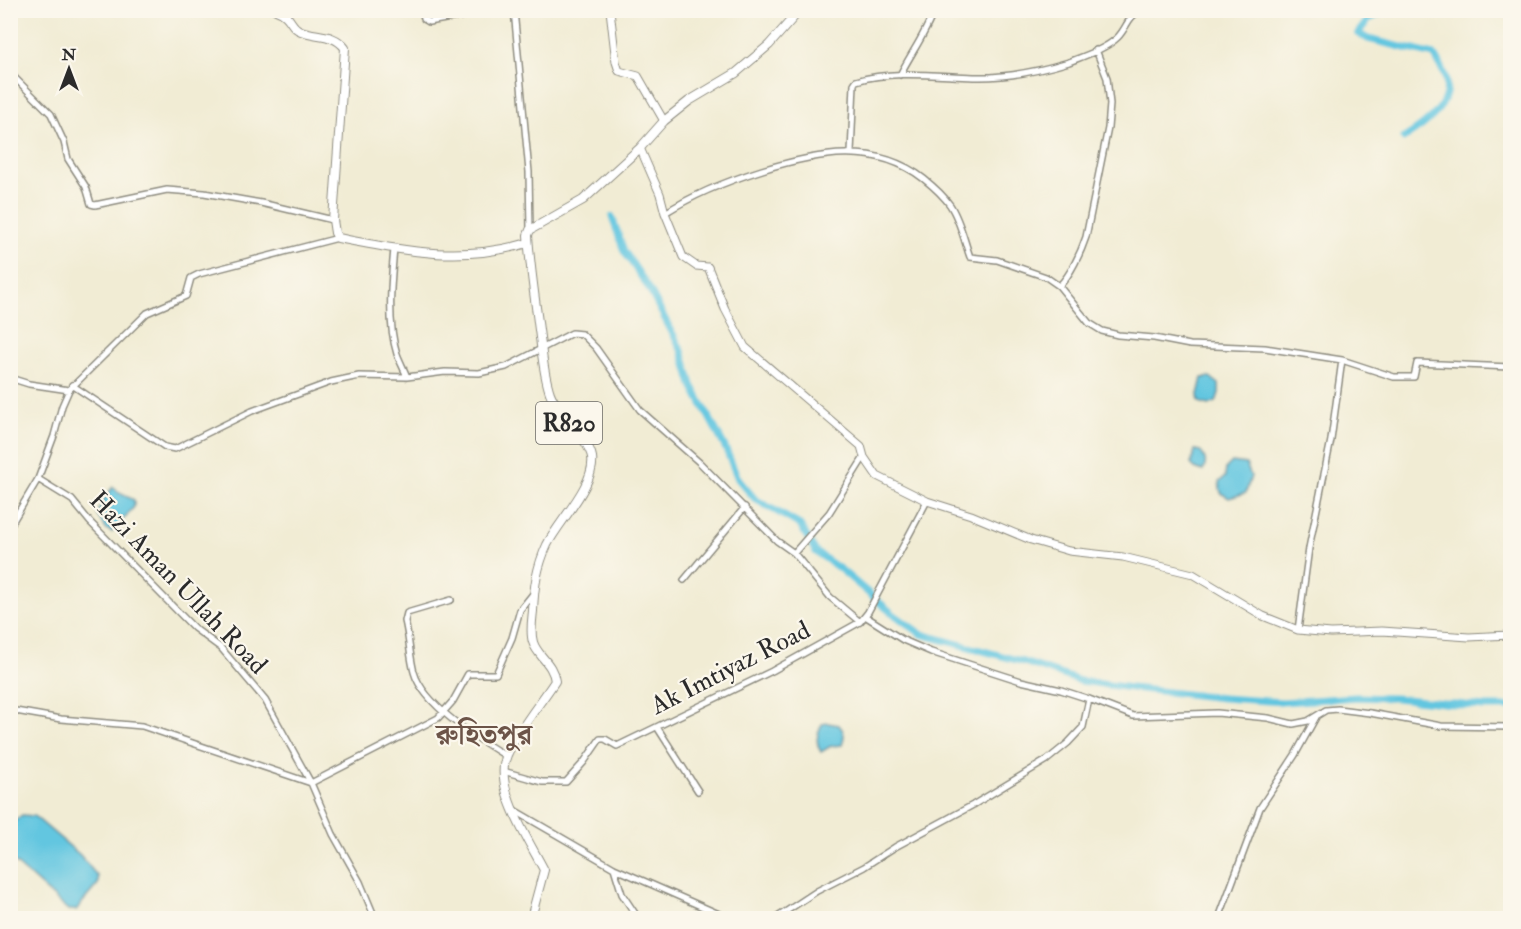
<svg xmlns="http://www.w3.org/2000/svg" width="1521" height="929" font-family="'IM FELL Double Pica','Noto Serif Bengali',serif">
<style>
.water{fill:#62c6e0;stroke:#467886;stroke-width:1.5}
.lines{fill:none;stroke-linecap:round;stroke-linejoin:round}
.canal{stroke:#62c6e0;stroke-width:7}
.minor-casing{stroke:#8e8c80;stroke-width:8}
.tertiary-casing{stroke:#8e8c80;stroke-width:9}
.secondary-casing{stroke:#8e8c80;stroke-width:10}
.primary-casing{stroke:#8e8c80;stroke-width:10}
.minor{stroke:#fff;stroke-width:5}
.tertiary{stroke:#fff;stroke-width:7}
.secondary{stroke:#fff;stroke-width:8}
.primary{stroke:#fff;stroke-width:8}
.labels{text-anchor:middle;stroke-width:4.5;stroke-linejoin:round;paint-order:stroke}
.shield{fill:#fbf7ec;stroke:#696865;stroke-width:1.5}
.shield-label{font-size:24px;font-weight:bold;fill:#2b2b2b}
.street-label{font-size:26px;fill:#2b2b2b;stroke:#fbf7ec}
.quarter-label{font-size:28px;font-weight:bold;fill:#6c5448;stroke:#fbf7ec}
</style>
<rect width="100%" height="100%" fill="#fbf7ec"/>
<filter id="ink" filterUnits="userSpaceOnUse"><feTurbulence type="fractalNoise" baseFrequency=".0167" numOctaves="2"/><feDisplacementMap in="SourceGraphic" scale="12" xChannelSelector="R" yChannelSelector="G"/><feConvolveMatrix kernelMatrix="1 2 1 2 8 2 1 2 1" color-interpolation-filters="sRGB"/></filter>
<filter id="wash" filterUnits="userSpaceOnUse"><feTurbulence type="fractalNoise" baseFrequency=".008" numOctaves="4" result="noise"/><feDisplacementMap in="SourceGraphic" scale="24" xChannelSelector="R" yChannelSelector="G"/><feGaussianBlur stdDeviation="1.35" result="paint"/><feColorMatrix in="noise" values="0 0 0 0 0 0 0 0 0 0 0 0 0 0 0 0 0 1.4 0 .05"/><feComposite in="paint" operator="in"/></filter>
<g filter="url(#wash)">
<rect width="100%" height="100%" fill="#f1ecd4"/>
<path class="water" d="M 1210,377 L 1219,384 L 1219,393 L 1216,402 L 1209,405 L 1199,402 L 1198,395 L 1202,378 Z
M 1195,450 L 1200,451 C 1206,458 1207,463 1203,471 L 1195,468 L 1191,464 Z
M 1232,462 L 1246,464 L 1251,476 L 1246,493 L 1229,498 L 1221,493 L 1219,482 L 1225,477 L 1226,468 Z
M 113,487 L 119,493 L 134,500 L 134,507 L 112,532 L 106,529 L 97,515 L 104,499 Z
M 828,723 L 839,725 C 845,732 845,737 842,745 L 831,746 L 821,752 C 815,742 817,734 822,724 Z
M 22,815 L 34,816 L 80,855 L 98,877 L 98,884 L 76,910 L 68,910 L 11,859 L 11,824 Z"/>
<g class="lines">
<path class="canal" d="M 1386,10 L 1368,20 L 1358,33 L 1368,39 L 1434,55 C 1438,61 1442,69 1445,76 C 1454,105 1425,125 1404,138
M 612,217 L 624,251 L 648,287 L 682,351 L 692,385 L 725,447 L 738,479 L 755,499 L 800,525 L 816,552 L 840,569 L 892,613 L 921,634 L 1024,662 L 1080,681 L 1131,688 L 1223,698 L 1283,702 L 1356,697 L 1395,698 L 1484,707 L 1510,707"/>
</g>
</g>
<g filter="url(#ink)">
<g class="lines">
<g class="minor-casing">
<path id="minor" d="M 422,10 L 424,19 L 429,22 L 495,10
M 514,10 L 529,172 L 530,230
M 10,73 L 51,114 L 64,142 L 68,159 L 86,187 L 91,204 L 95,205 L 167,190 L 204,193 L 261,203 L 333,220
M 900,75 C 911,53 926,34 934,10
M 851,153 L 854,84 L 856,81 C 894,70 936,76 974,77 C 1005,78 1039,71 1069,62 C 1084,56 1106,49 1118,37 C 1127,28 1127,17 1141,10
M 665,213 C 696,193 727,181 762,170 C 817,153 875,141 924,179 C 934,187 943,195 950,205 C 960,220 964,240 970,257 L 997,260 L 1046,277 L 1059,286 L 1089,323 L 1102,331 L 1118,335 L 1154,338 L 1190,345 L 1265,348 L 1342,360
M 394,249 C 391,282 387,322 397,354 C 400,362 404,369 407,377
M 1059,286 C 1070,276 1081,252 1086,237 L 1108,128 L 1110,104 L 1107,78 L 1096,50
M 10,378 L 29,384 L 69,390
M 72,385 L 165,447 L 175,449 L 252,411 L 331,382 L 359,376 L 407,377 L 445,372 L 479,373 L 506,367 L 572,333 L 582,334 L 596,348 L 640,410 L 700,463 L 777,541 L 794,553 L 830,597 L 860,622
M 38,479 L 72,500 L 90,522 L 194,628 L 221,648 L 265,700 L 311,783 L 333,834 L 360,882 L 375,918
M 10,526 L 38,479 L 54,436 L 62,406 L 69,390 L 147,313 L 186,296 L 191,278 L 199,274 L 338,238
M 794,553 L 829,513 L 864,457
M 684,580 L 745,507
M 451,600 L 407,613 L 405,621 C 409,637 410,658 414,672 C 423,705 478,739 506,756
M 865,616 L 903,640 L 931,652 L 1021,681 L 1061,690 L 1089,699
M 1298,630 L 1309,548 L 1331,440 L 1342,360 L 1394,377 L 1414,377 L 1417,363 L 1510,367
M 10,710 L 61,719 L 142,726 L 311,783 L 438,718 L 453,701 L 468,674 L 496,674 L 512,638 L 520,610 L 532,595
M 657,727 L 698,791
M 503,771 L 542,782 L 566,782 L 584,762 L 600,739 L 605,739 L 617,746 L 772,671 L 860,622 L 868,612 L 927,501
M 514,810 L 614,868 L 728,918
M 614,868 L 622,894 L 638,918
M 776,918 L 817,891 L 864,867 L 895,847 L 973,805 L 1047,760 L 1068,743 L 1083,727 L 1089,699 L 1133,716 L 1217,713 L 1268,718 L 1293,724 L 1308,721 L 1326,710 L 1338,709 L 1370,713 L 1441,726 L 1510,727
M 1219,918 L 1260,808 L 1295,755 L 1316,717"/>
</g>
<g class="tertiary-casing">
<path id="tertiary" d="M 610,10 L 616,62 L 619,71 L 638,76 L 664,121
M 640,148 L 660,194 L 665,213 L 683,257 L 696,266 L 708,267 L 725,309 L 745,347 L 861,446 L 864,457 L 877,476 L 927,501 L 971,515 L 1031,540 L 1069,551 L 1123,557 L 1193,574 L 1263,616 L 1298,630 L 1331,633 L 1382,631 L 1469,637 L 1510,635"/>
</g>
<g class="secondary-casing">
<path id="secondary" d="M 276,10 C 293,16 289,27 301,31 C 317,37 334,33 345,48 L 333,220 L 335,233 L 338,238 C 406,251 460,263 528,243"/>
</g>
<g class="primary-casing">
<path id="primary" d="M 531,918 L 544,870 C 530,842 492,787 507,755 C 518,730 540,704 555,681 C 553,663 537,656 533,642 C 530,632 532,621 533,611 C 534,586 537,567 547,545 C 559,521 596,484 592,457 C 588,437 558,415 550,393 C 543,373 542,350 539,330 C 535,298 530,267 528,235 L 530,230 L 583,200 L 640,148 L 664,121 L 689,101 L 736,73 L 769,45 L 800,10"/>
</g>
<use href="#minor" class="minor"/>
<use href="#tertiary" class="tertiary"/>
<use href="#secondary" class="secondary"/>
<use href="#primary" class="primary"/>
</g>
</g>
<g class="labels">
<rect class="shield" x="536" y="402" width="66" height="42" rx="4.5"/>
<g class="shield-label">
<text x="569" y="431">R820</text>
</g>
<g class="street-label">
<text transform="translate(179 582) rotate(46)" y="9">Hazi Aman Ullah Road</text>
<text transform="translate(730 667) rotate(-27)" y="9">Ak Imtiyaz Road</text>
</g>
<g class="quarter-label">
<text x="484" y="744">রুহিতপুর</text>
</g>
</g>
<rect width="1521" height="929" fill="none" stroke="#fbf7ec" stroke-width="36"/>
<g transform="translate(69 69)" stroke="#fbf7ec" stroke-width="4.5" paint-order="stroke">
<path d="M0-4.5L10 22L0 15L-10 22Z" fill="#2b2b2b"/>
<text y="-9" font-size="16" font-weight="bold" text-anchor="middle" fill="#2b2b2b">N</text>
</g>
</svg>
